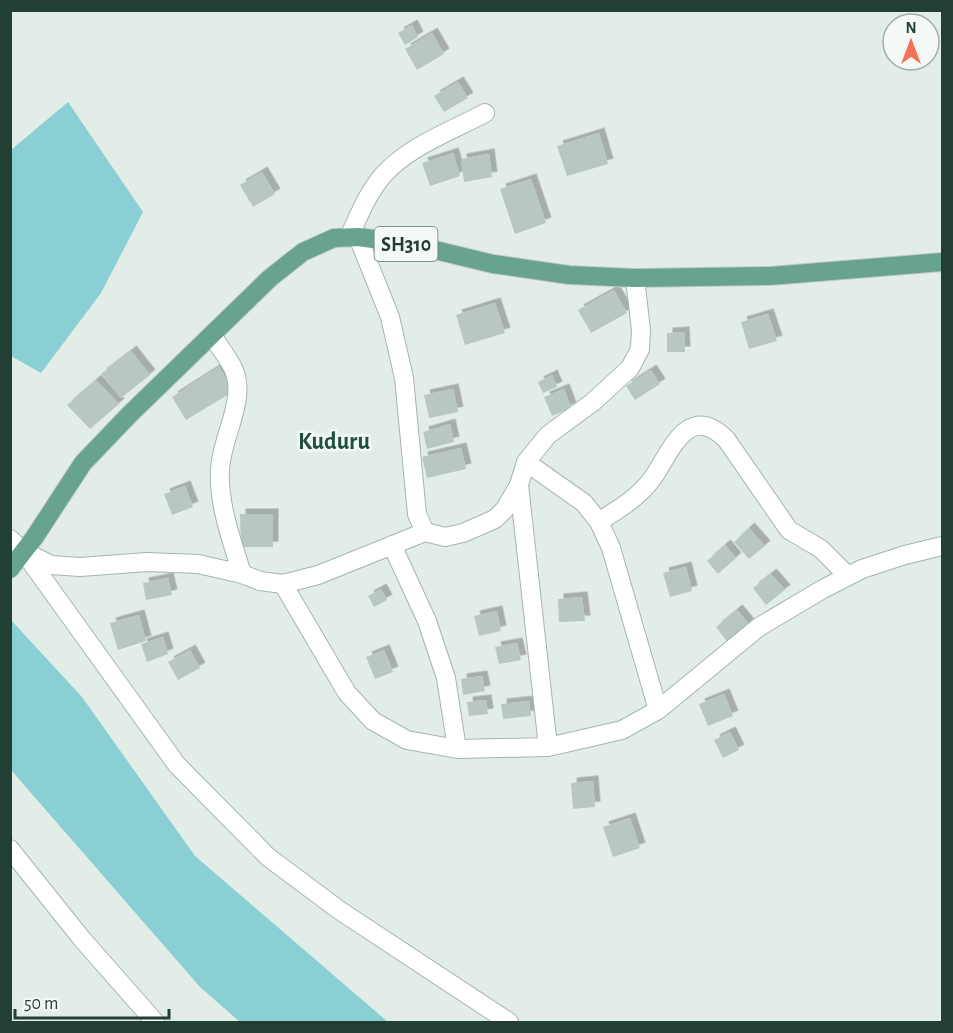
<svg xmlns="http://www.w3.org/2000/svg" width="953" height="1033" font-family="'Alegreya Sans',sans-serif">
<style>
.water{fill:#8acfd3}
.building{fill:#b8c8c0;filter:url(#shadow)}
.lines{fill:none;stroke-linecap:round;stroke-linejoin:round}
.street-casing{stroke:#a5b5ae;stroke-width:20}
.secondary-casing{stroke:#a1b9ae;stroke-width:20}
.primary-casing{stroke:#c1c9c6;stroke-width:20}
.street{stroke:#fff;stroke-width:18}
.secondary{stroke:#fff;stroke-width:18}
.primary{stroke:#67a38e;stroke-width:18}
.labels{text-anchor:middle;stroke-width:5;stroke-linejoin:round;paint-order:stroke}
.shield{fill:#f4f9f6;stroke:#61776e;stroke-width:1.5}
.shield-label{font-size:20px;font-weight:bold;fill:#223f34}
.quarter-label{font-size:24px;font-weight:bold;fill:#1e5140;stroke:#f4f9f6}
</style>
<defs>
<filter id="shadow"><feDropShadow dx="5.5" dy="-5.5" stdDeviation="0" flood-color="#0004"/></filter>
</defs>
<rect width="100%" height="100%" fill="#e3ede8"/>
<path class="water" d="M 68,102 L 143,212 L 101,293 L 41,373 L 11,356 L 11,150 Z
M 10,619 L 82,697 L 195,856 L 388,1022 L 240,1022 L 200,987 L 11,770 Z"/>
<path class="building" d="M 412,25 L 418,37 L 405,45 L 398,33 Z
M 432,33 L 444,54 L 417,70 L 405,49 Z
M 458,82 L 468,98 L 444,112 L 434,96 Z
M 599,133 L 608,164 L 567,176 L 557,146 Z
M 453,153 L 460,176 L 430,186 L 422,163 Z
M 489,154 L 492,177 L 464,182 L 461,159 Z
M 262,172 L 275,194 L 253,207 L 240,185 Z
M 531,179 L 546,223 L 515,234 L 500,189 Z
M 614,290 L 627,313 L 591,333 L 578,310 Z
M 495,303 L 505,333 L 465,345 L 456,315 Z
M 768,314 L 777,341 L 749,349 L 741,322 Z
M 684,332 L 685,352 L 667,352 L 667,333 Z
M 131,351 L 150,375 L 121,398 L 101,374 Z
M 219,367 L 234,391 L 186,420 L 172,397 Z
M 651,370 L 660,384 L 635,400 L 626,386 Z
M 552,375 L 557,387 L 543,393 L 538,382 Z
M 96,380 L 119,404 L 90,429 L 67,405 Z
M 453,389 L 458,412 L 429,418 L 424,395 Z
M 564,389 L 571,408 L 552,416 L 544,397 Z
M 450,424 L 454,442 L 427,449 L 423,432 Z
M 461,448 L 466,469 L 427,478 L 422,457 Z
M 185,486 L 193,507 L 172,515 L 164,494 Z
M 240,514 L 273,514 L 273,547 L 241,547 Z
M 749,528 L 765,546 L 749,559 L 734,542 Z
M 725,545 L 736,558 L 718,574 L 707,561 Z
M 686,567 L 692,591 L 670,597 L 663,573 Z
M 771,574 L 785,590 L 766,605 L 753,588 Z
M 168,578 L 172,595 L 146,600 L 143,583 Z
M 381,589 L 387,600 L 374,607 L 368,596 Z
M 582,597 L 585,621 L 559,622 L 558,599 Z
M 737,610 L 751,627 L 729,644 L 716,627 Z
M 497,611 L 501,631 L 479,636 L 474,616 Z
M 139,615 L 146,641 L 118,650 L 110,623 Z
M 163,637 L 168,654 L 147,662 L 141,644 Z
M 517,643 L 521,660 L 499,664 L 495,647 Z
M 190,650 L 200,668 L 178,680 L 168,662 Z
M 384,650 L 393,672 L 375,679 L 366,657 Z
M 482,676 L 485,691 L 463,695 L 461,679 Z
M 724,694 L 733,716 L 708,726 L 699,704 Z
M 486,700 L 488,714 L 469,716 L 467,702 Z
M 529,701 L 531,716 L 503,719 L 501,704 Z
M 730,732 L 739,750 L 723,758 L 714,740 Z
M 593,781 L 595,807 L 573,809 L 571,783 Z
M 630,818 L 640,848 L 613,857 L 603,827 Z"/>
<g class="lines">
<g class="street-casing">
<path id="street" d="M 349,237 C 360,213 370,187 389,169 C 415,144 453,130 485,113
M 358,237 L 390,317 L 404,378 L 417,514 L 425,532 L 445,537 L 463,533 L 495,519 L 505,509 L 519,485 L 526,462 L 548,435 L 593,402 L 630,368 L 640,349 L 641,330 L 635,278
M 212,335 C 218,345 226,355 232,366 C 249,397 221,437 220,470 C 218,504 232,541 242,574
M 526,462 L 584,503 L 599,522 L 611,548 L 658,710
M 519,485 L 548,747
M 599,522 C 611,513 627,505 637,495 C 644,489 651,481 656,473 C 673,446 690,404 726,439 L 789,530 L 821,549 L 848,576
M 392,545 L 427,621 L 446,678 L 457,749
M 23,551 L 177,765 L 268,857 L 339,910 L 509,1022
M 25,552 L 51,565 L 80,567 L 147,562 L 198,564 L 242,574 L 260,581 L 283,584 L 318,575 L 425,532
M 283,584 L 347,693 L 373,721 L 407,740 L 457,749 L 548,747 L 622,730 L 658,710 L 759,627 L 823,589 L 862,569 L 905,555 L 942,546
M 10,849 L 82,939 L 155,1022"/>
</g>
<g class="secondary-casing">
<path id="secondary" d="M 10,539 L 23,551"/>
</g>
<g class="primary-casing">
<path id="primary" d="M 10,569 L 34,538 L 83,463 L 129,415 L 270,278 L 303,252 L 334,238 L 358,237 L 410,244 L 493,264 L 569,275 L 635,278 L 770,276 L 942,262"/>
</g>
<use href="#street" class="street"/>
<use href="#secondary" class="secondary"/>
<use href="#primary" class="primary"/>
</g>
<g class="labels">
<rect class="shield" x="374.5" y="227" width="63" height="34" rx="4.5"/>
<g class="shield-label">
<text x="406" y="251">SH310</text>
</g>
<g class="quarter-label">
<text x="334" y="449">Kuduru</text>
</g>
</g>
<rect width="953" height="1033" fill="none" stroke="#223f34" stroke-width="24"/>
<g transform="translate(911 42)"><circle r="28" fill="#f4f9f6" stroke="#a0afa8" stroke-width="1.5"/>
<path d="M0-4.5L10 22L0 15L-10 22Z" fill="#f4715a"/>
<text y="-9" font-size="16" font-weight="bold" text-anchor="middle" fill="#223f34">N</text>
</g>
<path d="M15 1009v9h154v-9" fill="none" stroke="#223f34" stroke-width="3"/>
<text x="24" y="1009" font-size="18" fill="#223f34" stroke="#f4f9f6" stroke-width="4.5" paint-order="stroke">50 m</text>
</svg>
